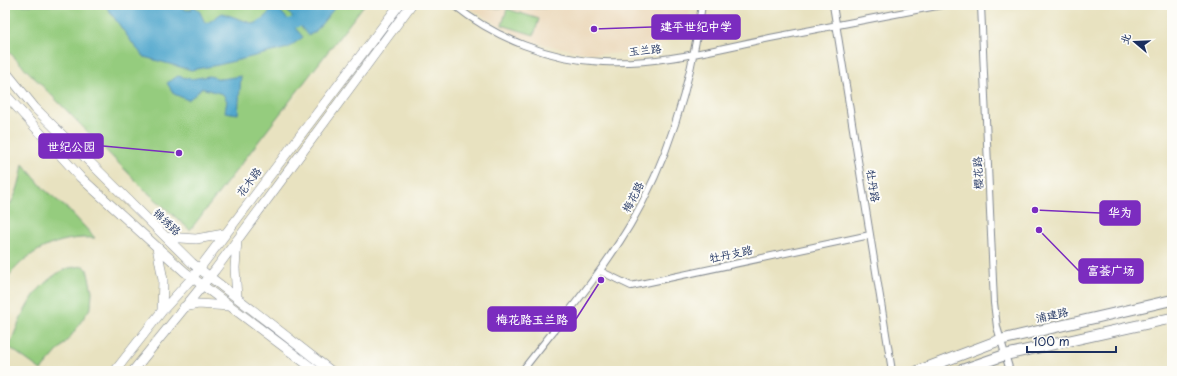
<svg xmlns="http://www.w3.org/2000/svg" width="1177" height="376" font-family="'Playpen Sans','LXGW WenKai TC',sans-serif">
<style>
.built{fill:#ebd8ba}
.green{fill:#95cc7e;stroke:#587e6e}
.water{fill:#51a7cd;stroke:#366b96}
.lines{fill:none;stroke-linecap:round;stroke-linejoin:round}
.river{stroke:#51a7cd;stroke-width:11}
.minor-casing{stroke:#82888f;stroke-width:8}
.secondary-casing{stroke:#82888f;stroke-width:10}
.primary-casing{stroke:#82888f;stroke-width:12}
.minor{stroke:#fff;stroke-width:6}
.secondary{stroke:#fff;stroke-width:9}
.primary{stroke:#fff;stroke-width:10}
.labels{text-anchor:middle;stroke-width:4;stroke-linejoin:round;paint-order:stroke}
.street-label{font-size:11px;fill:#1b2f5e;stroke:#fdfcf7}
.leader{fill:none;stroke:#7b2cbf;stroke-width:1.5}
.callout-dot{fill:#7b2cbf;stroke:#fdfcf7;stroke-width:1.5}
.callout{fill:#7b2cbf;stroke:#7b2cbf;stroke-width:1.5}
.callout-label{font-size:12px;text-anchor:middle;font-weight:bold;fill:#fff}
</style>
<rect width="100%" height="100%" fill="#fdfcf7"/>
<filter id="ink" filterUnits="userSpaceOnUse"><feTurbulence type="fractalNoise" baseFrequency=".025" numOctaves="2"/><feDisplacementMap in="SourceGraphic" scale="8" xChannelSelector="R" yChannelSelector="G"/><feConvolveMatrix kernelMatrix="1 2 1 2 8 2 1 2 1" color-interpolation-filters="sRGB"/></filter>
<filter id="wash" filterUnits="userSpaceOnUse"><feTurbulence type="fractalNoise" baseFrequency=".012" numOctaves="4" result="noise"/><feDisplacementMap in="SourceGraphic" scale="16" xChannelSelector="R" yChannelSelector="G"/><feGaussianBlur stdDeviation="0.9" result="paint"/><feColorMatrix in="noise" values="0 0 0 0 0 0 0 0 0 0 0 0 0 0 0 0 0 1.4 0 .05"/><feComposite in="paint" operator="in"/></filter>
<g filter="url(#wash)">
<rect width="100%" height="100%" fill="#e8e2c0"/>
<path class="built" d="M 464,5 L 690,5 L 688,22 L 682,33 L 672,39 L 652,49 L 631,53 L 610,54 L 586,53 L 541,44 L 519,37 Z"/>
<path class="green" d="M 5,5 L 364,5 L 190,230 L 145,190 L 5,48 Z
M 481,5 L 548,5 L 546,8 L 490,8 Z
M 507,9 L 539,19 L 534,35 L 502,25 Z
M 23,164 L 45,190 L 70,211 L 95,238 C 58,236 26,251 5,281 L 5,211 C 17,197 20,182 23,164 Z
M 84,266 L 87,269 L 92,291 L 91,307 L 71,336 L 41,370 L 9,347 C 22,315 31,288 63,270 C 69,267 78,267 84,266 Z"/>
<path class="water" d="M 105,5 L 176,5 L 186,10 L 191,10 L 193,6 L 199,10 L 205,23 L 209,22 L 222,13 L 254,24 C 263,20 269,12 276,6 L 303,37 L 288,48 L 218,65 L 191,70 L 144,57 L 133,44 Z
M 282,5 L 337,5 L 315,32 L 308,35 Z
M 178,76 L 191,79 L 209,76 L 221,79 L 241,76 L 238,114 L 225,112 L 227,101 L 223,94 L 201,88 L 196,94 L 188,100 L 174,94 L 167,83 Z"/>
<g class="lines">
<path class="river" d="M 278,27 L 304,20 L 317,5"/>
</g>
</g>
<g filter="url(#ink)">
<g class="lines">
<g class="minor-casing">
<path id="minor" d="M 454,5 C 495,38 550,60 603,62 C 659,65 716,49 770,38 C 828,27 885,16 942,5
M 833,5 L 892,371
M 981,5 L 994,303 L 997,327 L 1010,371
M 600,271 L 631,286 L 870,235
M 522,371 C 559,323 599,277 630,225 C 670,157 691,83 702,5"/>
</g>
<g class="secondary-casing">
<path id="secondary" d="M 5,71 L 35,108 L 192,263 L 331,371
M 5,94 L 80,177 L 157,247 L 185,272 L 316,371
M 166,237 L 196,239 L 224,234
M 157,247 L 163,280 L 162,311
M 237,298 L 235,268 L 237,240
M 184,307 L 198,304 L 230,306
M 115,371 L 162,311 L 193,277 L 399,5
M 133,371 L 215,270 L 411,5"/>
</g>
<g class="primary-casing">
<path id="primary" d="M 918,371 L 1000,340 L 1172,300
M 959,371 L 1005,355 L 1172,318"/>
</g>
<use href="#minor" class="minor"/>
<use href="#secondary" class="secondary"/>
<use href="#primary" class="primary"/>
</g>
</g>
<g class="labels">
<g class="street-label">
<text transform="translate(645 50) rotate(-6)" y="4">玉兰路</text>
<text transform="translate(978 173) rotate(-93)" y="4">樱花路</text>
<text transform="translate(249 182) rotate(-53)" y="4">花木路</text>
<text transform="translate(873 186) rotate(81)" y="4">牡丹路</text>
<text transform="translate(633 197) rotate(-62)" y="4">梅花路</text>
<text transform="translate(167 222) rotate(43)" y="4">锦绣路</text>
<text transform="translate(731 254) rotate(-12)" y="4">牡丹支路</text>
<text transform="translate(1052 315) rotate(-13)" y="4">浦建路</text>
</g>
</g>
<path class="leader" d="M594 29L652 27M179 153L103 146M1035 210L1100 213M1039 230L1079 271M601 280L576 319"/>
<g class="callout-dot">
<circle cx="594" cy="29" r="4"/>
<circle cx="179" cy="153" r="4"/>
<circle cx="1035" cy="210" r="4"/>
<circle cx="1039" cy="230" r="4"/>
<circle cx="601" cy="280" r="4"/>
</g>
<g class="callout">
<rect x="652" y="15" width="88" height="24" rx="4"/>
<rect x="39" y="134" width="64" height="24" rx="4"/>
<rect x="1100" y="201" width="40" height="24" rx="4"/>
<rect x="1079" y="259" width="64" height="24" rx="4"/>
<rect x="488" y="307" width="88" height="24" rx="4"/>
</g>
<g class="callout-label">
<text x="696" y="31">建平世纪中学</text>
<text x="71" y="151">世纪公园</text>
<text x="1120" y="217">华为</text>
<text x="1111" y="275">富荟广场</text>
<text x="532" y="324">梅花路玉兰路</text>
</g>
<rect width="1177" height="376" fill="none" stroke="#fdfcf7" stroke-width="20"/>
<g transform="translate(1135 42) rotate(289)" stroke="#fdfcf7" stroke-width="3" paint-order="stroke">
<path d="M0-3L7 15L0 10L-7 15Z" fill="#1b2f5e"/>
<text y="-6" font-size="11" font-weight="bold" text-anchor="middle" fill="#1b2f5e">北</text>
</g>
<path d="M1027 346v6h89v-6" fill="none" stroke="#1b2f5e" stroke-width="2"/>
<text x="1033" y="346" font-size="12" fill="#1b2f5e" stroke="#fdfcf7" stroke-width="3" paint-order="stroke">100 m</text>
</svg>
